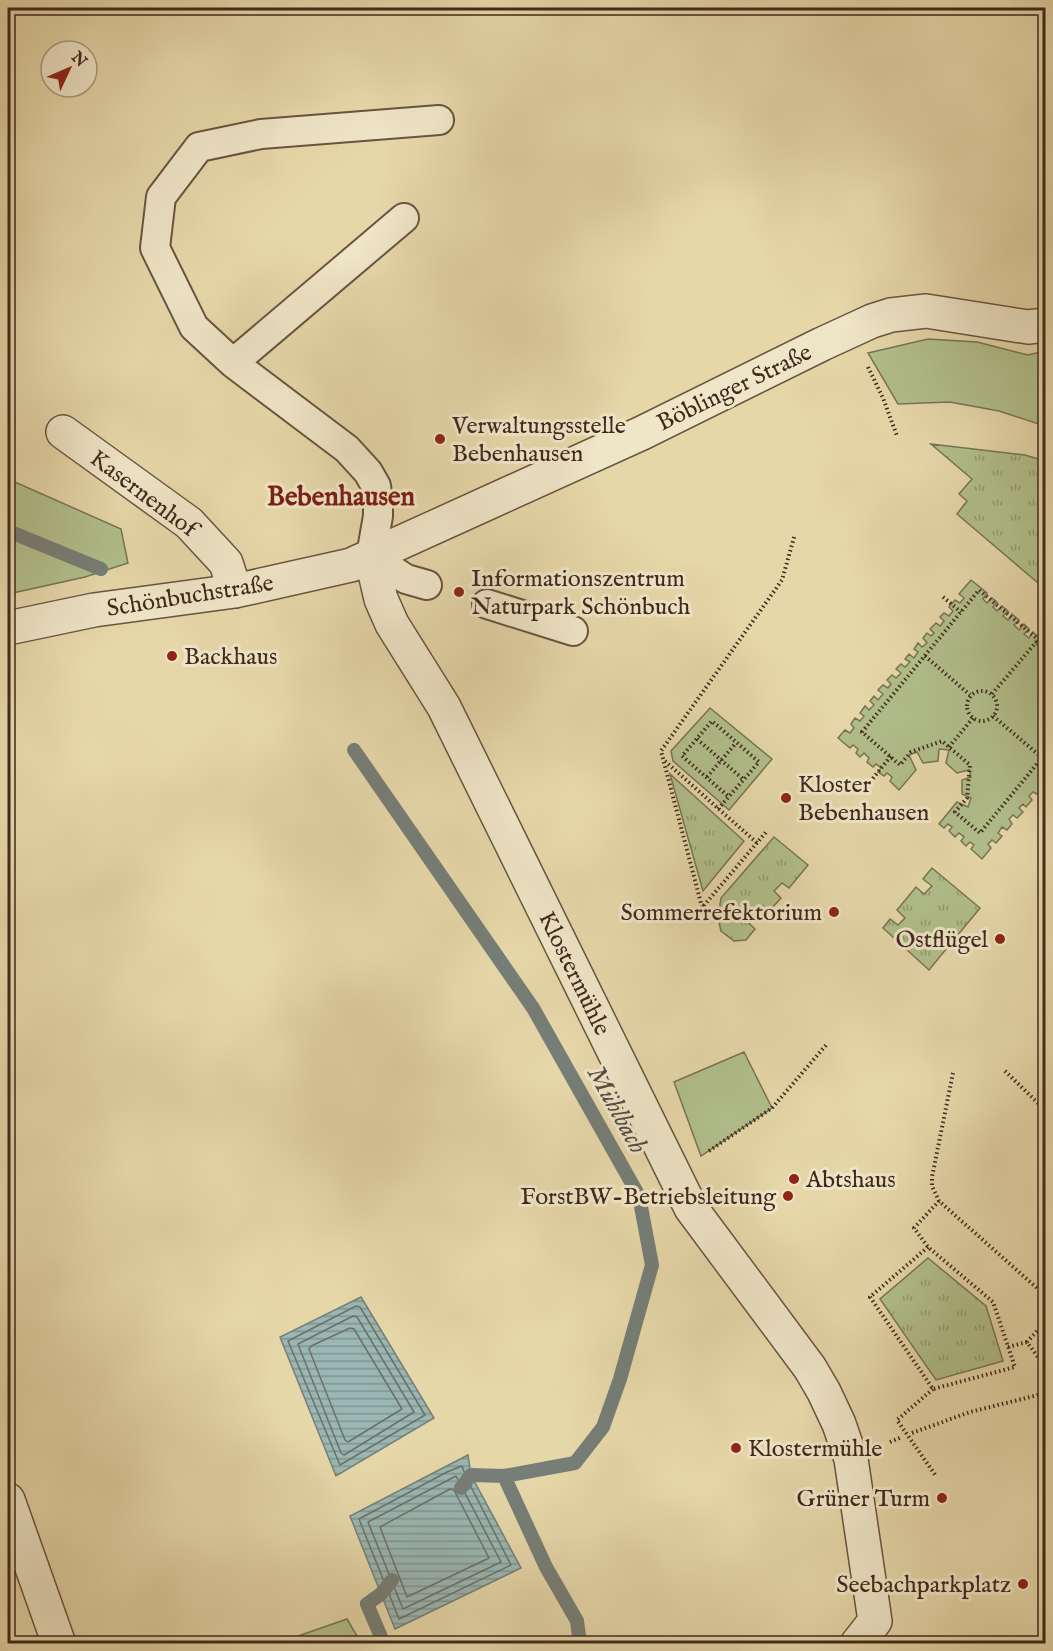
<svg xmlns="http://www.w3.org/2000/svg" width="1053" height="1651" font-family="'IM FELL English',serif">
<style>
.grass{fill:url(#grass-tufts);stroke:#787454;stroke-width:1.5}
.garden{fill:#b1bf8b;stroke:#787454;stroke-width:1.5}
.water{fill:url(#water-rules);stroke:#767e77;stroke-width:1.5}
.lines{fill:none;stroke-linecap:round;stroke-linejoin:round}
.shore{stroke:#6c7068;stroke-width:1.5}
.stream{stroke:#767e77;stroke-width:14}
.lane-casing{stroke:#695440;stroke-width:32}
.street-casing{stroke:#695440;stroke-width:36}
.path{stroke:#3f291d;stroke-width:4;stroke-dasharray:1.5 3;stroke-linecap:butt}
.lane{stroke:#efe5c7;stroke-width:28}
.street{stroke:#efe5c7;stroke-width:33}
.poi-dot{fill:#8f2418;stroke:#efe5c7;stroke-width:2}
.labels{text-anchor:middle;stroke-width:6;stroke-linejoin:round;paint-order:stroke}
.street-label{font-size:24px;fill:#3f291d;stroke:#efe5c7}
.poi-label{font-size:24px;fill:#3f291d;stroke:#efe5c7;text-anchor:start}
.water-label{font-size:26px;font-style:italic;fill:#564c42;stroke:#efe5c7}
.quarter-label{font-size:27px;font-weight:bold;fill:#7a1f14;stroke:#efe5c7}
</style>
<defs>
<pattern id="grass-tufts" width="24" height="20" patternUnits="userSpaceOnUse" patternTransform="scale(1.5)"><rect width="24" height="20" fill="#b1bf8b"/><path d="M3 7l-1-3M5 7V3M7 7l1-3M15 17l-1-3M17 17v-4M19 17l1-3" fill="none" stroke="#919b71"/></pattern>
<pattern id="water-rules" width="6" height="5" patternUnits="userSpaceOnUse" patternTransform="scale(1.5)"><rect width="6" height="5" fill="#9ab7b3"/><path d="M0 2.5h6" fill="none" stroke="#7f9591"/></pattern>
</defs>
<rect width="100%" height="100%" fill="#e6d7a9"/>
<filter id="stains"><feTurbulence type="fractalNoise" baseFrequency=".00333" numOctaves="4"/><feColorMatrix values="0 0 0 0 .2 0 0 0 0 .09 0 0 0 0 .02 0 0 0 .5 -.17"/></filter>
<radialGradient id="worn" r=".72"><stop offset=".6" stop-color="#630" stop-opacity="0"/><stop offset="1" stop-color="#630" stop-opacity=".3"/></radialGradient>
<path class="grass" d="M 931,444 L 1025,455 L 1045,461 L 1045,589 L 957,514 L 967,501 L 959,494 L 972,479 Z
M 670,774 L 744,841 L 703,891 Z
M 774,837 L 808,865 L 789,888 L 782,883 L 774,891 L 781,898 L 761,920 L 755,914 L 748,922 L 755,929 L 746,940 L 734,941 L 721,931 L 718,918 L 721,898 Z
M 932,868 L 980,908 L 929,970 L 883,928 L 890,919 L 898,925 L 905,918 L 897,910 L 916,887 L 924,894 L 932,886 L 923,879 Z
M 928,1258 L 986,1306 L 1003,1361 L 936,1380 L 880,1299 Z"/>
<path class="garden" d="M 928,339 L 977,342 L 1028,355 L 1045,351 L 1045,426 L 999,411 L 950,402 L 898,404 L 868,353 Z
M 8,479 L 121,529 L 128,563 L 85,577 L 8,594 Z
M 971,580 L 987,593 L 983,599 L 987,603 L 992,598 L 997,602 L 993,607 L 997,611 L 1002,606 L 1008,611 L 1003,616 L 1008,620 L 1012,614 L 1019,620 L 1014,625 L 1019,630 L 1024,624 L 1029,629 L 1024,634 L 1029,638 L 1033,632 L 1039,638 L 1035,643 L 1039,647 L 1046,643 L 1046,778 L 1040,783 L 1044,786 L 1037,794 L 1033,792 L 1029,796 L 1032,800 L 1026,807 L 1023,804 L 1019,808 L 1023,812 L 1017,818 L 1013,815 L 1009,819 L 1012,824 L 1007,830 L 1002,827 L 998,833 L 1002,836 L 996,843 L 992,840 L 988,844 L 991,848 L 982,859 L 971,849 L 974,845 L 970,842 L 966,846 L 961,841 L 964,837 L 959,833 L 955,837 L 949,831 L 952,827 L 948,824 L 944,828 L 939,824 L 957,802 L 968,807 L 971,798 L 962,794 L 962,780 L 971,777 L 969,770 L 957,773 L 946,763 L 949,750 L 939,749 L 938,761 L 923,763 L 917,752 L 909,755 L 916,770 L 899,790 L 890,781 L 892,777 L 887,773 L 884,776 L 878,772 L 881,768 L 876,764 L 873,767 L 867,762 L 869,758 L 864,753 L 860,757 L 856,753 L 858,749 L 853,745 L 850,748 L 838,738 L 845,730 L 850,733 L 854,728 L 851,724 L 855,718 L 860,721 L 864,716 L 860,713 L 865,706 L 869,710 L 874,705 L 870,701 L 874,696 L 878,700 L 883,694 L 878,690 L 883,685 L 888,688 L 891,684 L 887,680 L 892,675 L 896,678 L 901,673 L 896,669 L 901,664 L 905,667 L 910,662 L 905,659 L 909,654 L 914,658 L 918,652 L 914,649 L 918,643 L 922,647 L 927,643 L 923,638 L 927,633 L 931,636 L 934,633 L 930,629 L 936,623 L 940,626 L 944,621 L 940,617 L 944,613 L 949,616 L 953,611 L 949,607 L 955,600 L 960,603 L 964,598 L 959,594 Z
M 710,708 L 772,759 L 729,810 L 673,761 L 671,751 Z
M 744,1052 L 772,1108 L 701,1156 L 674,1082 Z
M 347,1619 L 361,1643 L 278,1643 Z"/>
<path class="water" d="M 361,1297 L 434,1418 L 336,1476 L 280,1337 Z
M 468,1455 L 471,1475 L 521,1568 L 395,1629 L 350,1516 Z"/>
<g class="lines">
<path class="shore" d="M 356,1306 L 360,1307 L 425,1415 L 340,1465 L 288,1341 Z
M 353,1316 L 357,1317 L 414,1412 L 344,1455 L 341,1453 L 298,1344 Z
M 350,1328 L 354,1329 L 402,1409 L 348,1442 L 345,1440 L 309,1349 L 311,1346 Z
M 462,1466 L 466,1477 L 511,1565 L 399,1619 L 359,1519 L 447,1472 Z
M 456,1476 L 501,1562 L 403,1609 L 368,1522 Z
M 450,1489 L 454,1490 L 489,1558 L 407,1597 L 380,1527 Z"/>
<path class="stream" d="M 8,531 L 101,569
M 354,750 L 533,1008 L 639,1196 L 652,1265 L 620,1379 L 603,1427 L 575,1463 L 504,1476 L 471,1475 L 461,1488
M 504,1476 L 546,1567 L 577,1621 L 580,1644
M 384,1644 L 367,1604 L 381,1594 L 392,1580"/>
<g class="lane-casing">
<path id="lane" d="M 233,363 L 404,218
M 427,585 L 406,579 L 371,556 L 378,516 L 378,500 L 376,486 L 368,472 L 347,449 L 233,363 L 194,327 L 155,248 L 161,197 L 199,147 L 261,134 L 439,120
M 487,604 L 573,631"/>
</g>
<g class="street-casing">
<path id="street" d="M 63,432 L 189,523 L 226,563 L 235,591
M 371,556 L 381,599 L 392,624 L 444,707 L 691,1208 L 810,1368 L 824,1392 L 839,1424 L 851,1459 L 875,1621 L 857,1644
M 8,628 L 94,610 L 235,591 L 351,565 L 642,433 L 822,344 L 872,321 L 891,315 L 926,311 L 1028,327 L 1046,325
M 8,1500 L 59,1644"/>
</g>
<path class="path" d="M 868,367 L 883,398 L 897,436
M 943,597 L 961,612
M 1046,646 L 979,590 L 862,732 L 900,765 L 911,752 L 942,741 L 970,765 L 967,798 L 955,812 L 980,833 L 1046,753
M 925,656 L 970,695
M967 706a15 15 0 1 1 30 0a15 15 0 1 1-30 0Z
M 992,694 L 1038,640
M 993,716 L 1046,761
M 697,739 L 744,780
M 949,747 L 973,718
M 665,761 L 757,843
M 707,777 L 736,743
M 870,782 L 891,756
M 718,809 L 759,762 L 712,721 L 682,756 L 729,797
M 702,907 L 661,751 L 782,580 L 795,534
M 695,916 L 767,831
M 1005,1071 L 1041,1106
M 953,1073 L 932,1177 L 932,1186 L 939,1201 L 1046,1296
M 709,1151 L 772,1108 L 827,1044
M 928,1247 L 870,1297 L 933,1389 L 1015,1367 L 993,1302 L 928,1247 L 914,1228 L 939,1201
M 1039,1290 L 1046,1283
M 1046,1321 L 1027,1342 L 1040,1360 L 1046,1359
M 1008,1347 L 1027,1342
M 933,1389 L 897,1420 L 936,1476
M 912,1433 L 970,1412 L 1046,1393
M 890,1442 L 902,1437"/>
<use href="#lane" class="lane"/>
<use href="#street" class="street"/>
</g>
<g class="poi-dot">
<circle cx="440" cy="439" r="6"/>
<circle cx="459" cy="592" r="6"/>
<circle cx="172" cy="656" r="6"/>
<circle cx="786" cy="798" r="6"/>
<circle cx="834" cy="912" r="6"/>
<circle cx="1000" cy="939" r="6"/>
<circle cx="794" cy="1179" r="6"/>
<circle cx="788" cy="1196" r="6"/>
<circle cx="736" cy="1448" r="6"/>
<circle cx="942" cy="1498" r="6"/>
<circle cx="1023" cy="1584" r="6"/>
</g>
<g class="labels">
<g class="street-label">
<text transform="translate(734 387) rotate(-26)" y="8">Böblinger Straße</text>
<text transform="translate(144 493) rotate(37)" y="8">Kasernenhof</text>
<text transform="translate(190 595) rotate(-9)" y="8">Schönbuchstraße</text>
<text transform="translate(575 973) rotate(64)" y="8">Klostermühle</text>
</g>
<g class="poi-label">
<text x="452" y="433">Verwaltungsstelle<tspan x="452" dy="28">Bebenhausen</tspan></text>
<text x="471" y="586">Informationszentrum<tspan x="471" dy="28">Naturpark Schönbuch</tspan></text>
<text x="184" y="664">Backhaus</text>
<text x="798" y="792">Kloster<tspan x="798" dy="28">Bebenhausen</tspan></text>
<text x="822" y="920" text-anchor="end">Sommerrefektorium</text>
<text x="988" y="947" text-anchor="end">Ostflügel</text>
<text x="806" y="1187">Abtshaus</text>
<text x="776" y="1204" text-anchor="end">ForstBW-Betriebsleitung</text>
<text x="748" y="1456">Klostermühle</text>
<text x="930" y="1506" text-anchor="end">Grüner Turm</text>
<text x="1011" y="1592" text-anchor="end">Seebachparkplatz</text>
</g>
<g class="water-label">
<text transform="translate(618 1109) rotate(61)" y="9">Mühlbach</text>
</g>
<g class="quarter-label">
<text x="341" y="505">Bebenhausen</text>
</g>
</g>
<rect width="1053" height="1651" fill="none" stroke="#e6d7a9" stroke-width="30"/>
<rect x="9" y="9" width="1035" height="1633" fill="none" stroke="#3f291d" stroke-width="3"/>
<rect x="15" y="15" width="1023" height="1621" fill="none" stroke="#3f291d" stroke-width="1.5"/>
<g transform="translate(69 69) rotate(46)"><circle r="28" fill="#efe5c7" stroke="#a99a83" stroke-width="1.5"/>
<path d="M0-4.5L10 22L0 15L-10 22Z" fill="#8f2418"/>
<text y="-9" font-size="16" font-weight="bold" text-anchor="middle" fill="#3f291d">N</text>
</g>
<rect width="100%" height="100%" filter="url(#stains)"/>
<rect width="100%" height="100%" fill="url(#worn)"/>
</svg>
